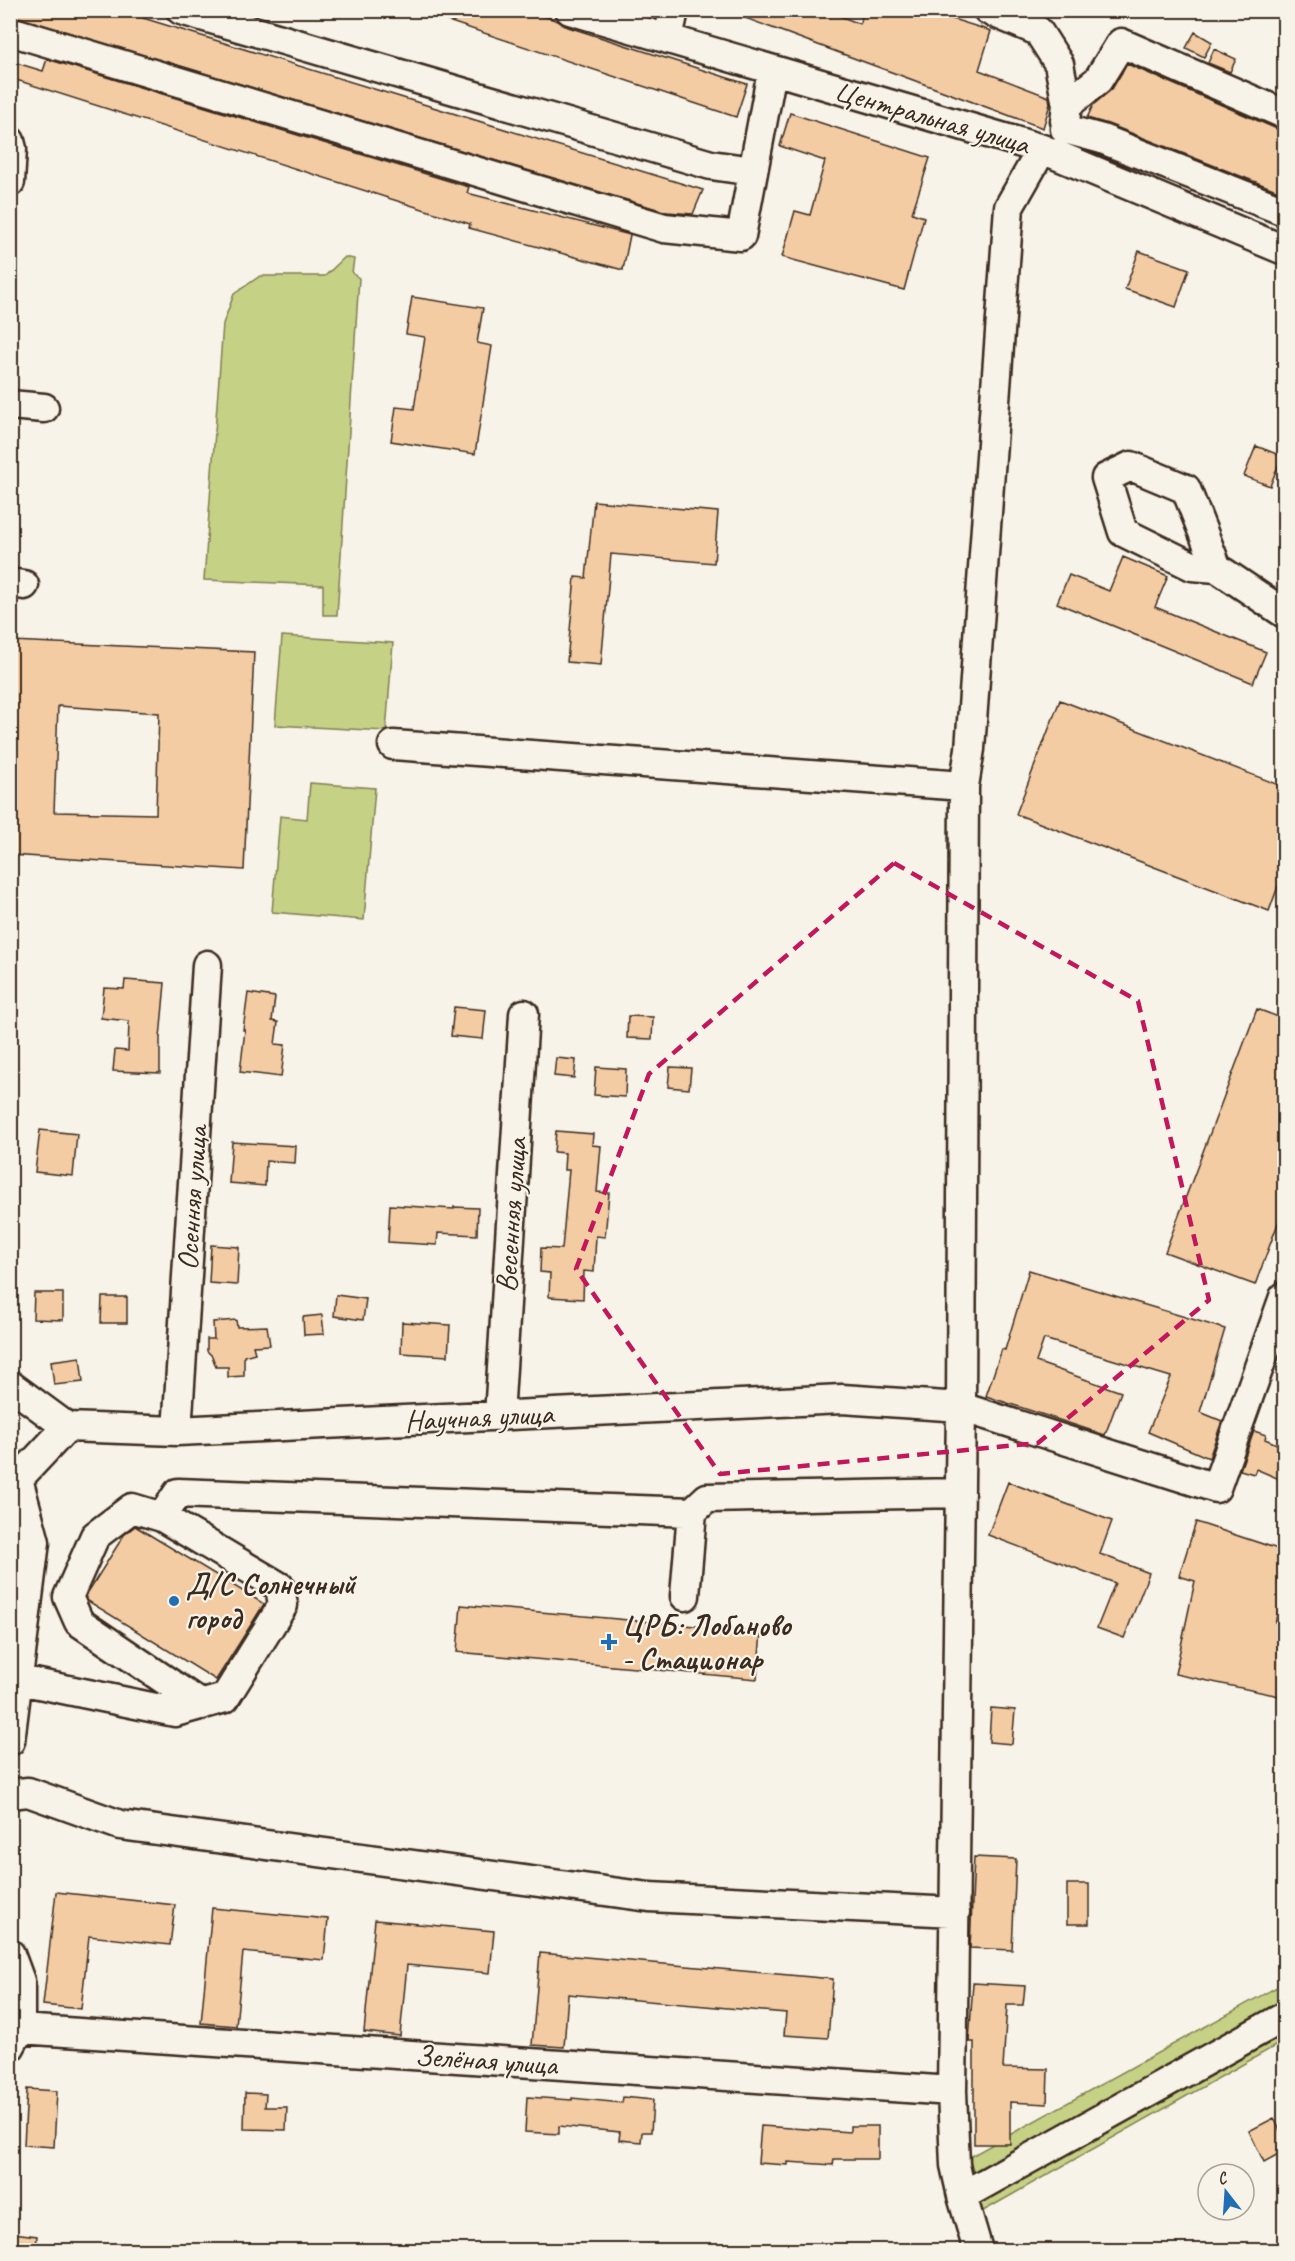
<svg xmlns="http://www.w3.org/2000/svg" width="1295" height="2261" font-family="Caveat,sans-serif">
<style>
.green{fill:#c5d185;stroke:#807e52;stroke-width:1.5}
.building{fill:#f4cca4;stroke:#3b2a1e;stroke-width:1.5;fill-rule:evenodd}
.lines{fill:none;stroke-linecap:round;stroke-linejoin:round}
.minor-casing{stroke:#3b2a1e;stroke-width:33}
.minor{stroke:#f7f3e8;stroke-width:28}
.marked{fill:none;stroke:#c2185b;stroke-width:4.5;stroke-dasharray:12 8;stroke-linejoin:round}
.poi-dot{fill:#1f6fb2;stroke:#f7f3e8;stroke-width:2}
.labels{text-anchor:middle;stroke-width:4.5;stroke-linejoin:round;paint-order:stroke}
.street-label{font-size:30px;fill:#3b2a1e;stroke:#f7f3e8}
.poi-label{font-size:30px;font-weight:bold;fill:#3b2a1e;stroke:#f7f3e8;text-anchor:start}
</style>
<rect width="100%" height="100%" fill="#f7f3e8"/>
<filter id="ink" filterUnits="userSpaceOnUse"><feTurbulence type="fractalNoise" baseFrequency=".0167" numOctaves="2"/><feDisplacementMap in="SourceGraphic" scale="12" xChannelSelector="R" yChannelSelector="G"/><feConvolveMatrix kernelMatrix="1 2 1 2 8 2 1 2 1" color-interpolation-filters="sRGB"/></filter>
<g filter="url(#ink)">
<path class="green" d="M 345,257 L 354,259 L 352,273 L 359,278 L 337,615 L 323,615 L 323,585 L 204,580 L 223,324 L 234,294 L 260,276 L 325,276 Z
M 282,636 L 393,643 L 386,731 L 275,725 Z
M 310,783 L 375,788 L 364,920 L 272,912 L 280,816 L 307,819 Z
M 1284,1983 L 1284,2041 L 969,2219 L 955,2165 Z"/>
<path class="building" d="M 10,10 L 117,10 L 703,190 L 693,214 L 667,212 L 10,15 Z
M 425,10 L 526,10 L 558,21 L 565,26 L 747,84 L 736,117 L 424,13 Z
M 729,10 L 825,10 L 860,24 L 864,10 L 924,10 L 991,31 L 979,70 L 1049,97 L 1050,104 L 1043,128 L 729,12 Z
M 1195,32 L 1212,42 L 1204,57 L 1186,48 Z
M 1214,49 L 1236,59 L 1230,72 L 1208,63 Z
M 47,59 L 469,187 L 467,193 L 630,235 L 623,270 L 469,228 L 470,224 L 10,78 L 10,61 L 43,71 Z
M 1127,64 L 1277,129 L 1284,130 L 1284,193 L 1108,124 L 1087,118 L 1093,105 L 1112,89 Z
M 790,113 L 930,158 L 912,213 L 924,217 L 904,290 L 782,257 L 795,211 L 810,215 L 825,161 L 780,146 Z
M 1139,251 L 1189,269 L 1176,307 L 1125,289 Z
M 412,297 L 483,308 L 477,343 L 492,346 L 475,454 L 391,441 L 396,407 L 414,409 L 425,337 L 406,334 Z
M 1256,446 L 1282,456 L 1270,486 L 1244,476 Z
M 594,501 L 718,512 L 714,563 L 611,554 L 601,665 L 567,662 L 575,577 L 586,578 Z
M 1123,557 L 1168,576 L 1155,607 L 1266,652 L 1253,683 L 1057,603 L 1069,575 L 1109,591 Z
M 11,641 L 254,652 L 244,870 L 10,855 ZM 58,706 L 159,713 L 156,814 L 54,812 Z
M 1060,700 L 1284,787 L 1284,870 L 1269,911 L 1016,814 Z
M 125,980 L 165,983 L 160,1038 L 160,1073 L 113,1071 L 115,1050 L 128,1051 L 129,1021 L 101,1018 L 104,988 L 124,989 Z
M 248,993 L 275,997 L 272,1021 L 278,1022 L 275,1044 L 285,1045 L 281,1077 L 240,1072 L 245,1030 L 243,1030 Z
M 454,1007 L 486,1010 L 483,1039 L 451,1036 Z
M 1257,1009 L 1284,1019 L 1284,1207 L 1255,1285 L 1165,1252 Z
M 628,1016 L 653,1017 L 652,1039 L 627,1038 Z
M 556,1058 L 576,1060 L 574,1078 L 554,1076 Z
M 596,1067 L 626,1069 L 625,1097 L 594,1095 Z
M 670,1067 L 691,1068 L 689,1089 L 668,1087 Z
M 40,1130 L 77,1134 L 73,1176 L 35,1172 Z
M 556,1131 L 593,1134 L 592,1145 L 601,1146 L 597,1192 L 609,1193 L 605,1237 L 596,1236 L 594,1272 L 584,1271 L 583,1299 L 549,1297 L 550,1273 L 540,1272 L 541,1248 L 562,1249 L 569,1170 L 564,1170 L 565,1153 L 554,1152 Z
M 232,1142 L 296,1146 L 295,1163 L 266,1161 L 265,1186 L 229,1183 Z
M 390,1205 L 454,1209 L 454,1207 L 478,1208 L 477,1235 L 438,1233 L 437,1245 L 388,1242 Z
M 211,1245 L 239,1247 L 237,1285 L 209,1283 Z
M 1029,1270 L 1225,1329 L 1200,1412 L 1222,1421 L 1209,1458 L 1148,1432 L 1171,1377 L 1044,1339 L 1036,1362 L 1121,1392 L 1105,1435 L 986,1396 L 1002,1349 L 1005,1350 Z
M 34,1293 L 63,1293 L 63,1320 L 33,1319 Z
M 336,1295 L 366,1299 L 363,1320 L 334,1316 Z
M 102,1297 L 127,1297 L 127,1323 L 101,1323 Z
M 322,1315 L 324,1334 L 304,1335 L 303,1317 Z
M 236,1320 L 237,1327 L 267,1326 L 270,1345 L 253,1346 L 255,1353 L 244,1356 L 244,1376 L 228,1377 L 228,1367 L 216,1367 L 212,1356 L 207,1351 L 207,1339 L 214,1339 L 213,1322 Z
M 402,1322 L 450,1325 L 448,1356 L 401,1353 Z
M 80,1357 L 83,1382 L 54,1385 L 51,1361 Z
M 1254,1431 L 1266,1435 L 1265,1439 L 1284,1447 L 1284,1481 L 1256,1469 L 1254,1474 L 1240,1470 Z
M 1008,1482 L 1112,1521 L 1100,1554 L 1149,1573 L 1124,1638 L 1097,1628 L 1115,1583 L 988,1535 Z
M 1196,1522 L 1284,1551 L 1284,1595 L 1275,1622 L 1284,1624 L 1284,1697 L 1175,1674 L 1195,1581 L 1179,1576 Z
M 135,1526 L 264,1604 L 216,1680 L 88,1601 L 86,1597 L 88,1592 L 124,1535 Z
M 461,1605 L 761,1632 L 757,1679 L 457,1652 Z
M 991,1708 L 1015,1710 L 1012,1744 L 989,1742 Z
M 974,1857 L 1016,1859 L 1012,1950 L 970,1948 Z
M 1067,1884 L 1089,1884 L 1089,1924 L 1067,1924 Z
M 56,1892 L 175,1905 L 170,1945 L 89,1936 L 81,2009 L 43,2005 Z
M 212,1908 L 328,1919 L 324,1960 L 243,1952 L 236,2026 L 201,2023 Z
M 375,1920 L 494,1931 L 490,1973 L 407,1965 L 400,2036 L 364,2032 Z
M 540,1953 L 833,1979 L 828,2038 L 784,2035 L 786,2013 L 568,1994 L 564,2047 L 532,2045 Z
M 973,1983 L 1025,1986 L 1023,2005 L 1007,2005 L 1003,2068 L 1048,2069 L 1047,2104 L 1010,2102 L 1010,2144 L 974,2144 L 974,2042 L 969,2042 Z
M 27,2089 L 57,2091 L 54,2147 L 24,2145 Z
M 245,2093 L 266,2094 L 265,2107 L 287,2107 L 286,2130 L 244,2129 Z
M 527,2097 L 572,2100 L 572,2098 L 622,2103 L 623,2097 L 653,2100 L 651,2132 L 642,2132 L 641,2142 L 619,2140 L 620,2132 L 559,2126 L 559,2134 L 525,2132 Z
M 1274,2118 L 1284,2139 L 1284,2151 L 1264,2162 L 1249,2131 Z
M 761,2126 L 850,2132 L 850,2126 L 878,2126 L 878,2159 L 834,2159 L 833,2165 L 788,2162 L 788,2165 L 758,2163 Z
M 13,2233 L 37,2236 L 36,2250 L 11,2250 Z"/>
<g class="lines">
<g class="minor-casing">
<path id="minor" d="M 181,10 L 711,165 L 753,171
M 570,10 L 1042,149 L 1284,250
M 988,10 L 1038,31 L 1059,64 L 1067,105 L 1065,121
M 10,31 L 664,228 L 741,236 L 772,71
M 668,39 L 674,10
M 1067,105 L 1098,80 L 1121,43 L 1284,114
M 1065,129 L 1102,139 L 1284,211
M 10,141 L 12,149 L 10,182
M 10,405 L 44,408
M 1217,568 L 1186,489 L 1131,466 L 1106,478 L 1123,532 L 1192,566 L 1217,568 L 1284,613
M 10,583 L 24,585
M 393,745 L 964,786
M 10,1385 L 67,1427 L 177,1431 L 842,1399 L 961,1407 L 1216,1488 L 1284,1297
M 499,1416 L 524,1014
M 177,1431 L 207,965
M 162,1517 L 132,1508 L 95,1536 L 68,1597 L 79,1622 L 202,1705
M 10,1529 L 14,1540 L 10,1571
M 685,1596 L 692,1512 L 707,1498 L 960,1493
M 10,1678 L 175,1712 L 225,1698 L 283,1605 L 280,1587 L 162,1517 L 178,1493 L 692,1512
M 10,1741 L 35,1542 L 18,1479 L 67,1427
M 10,1794 L 28,1792 L 120,1825 L 649,1897 L 955,1912
M 10,1954 L 20,1981 L 20,2029 L 10,2047
M 20,2029 L 952,2091
M 962,2196 L 1284,2017
M 978,2250 L 962,2196 L 955,2165 L 952,2091 L 961,1407 L 964,786 L 970,749 L 1009,207 L 1042,149"/>
</g>
<use href="#minor" class="minor"/>
</g>
</g>
<path class="marked" d="M 894,863 L 1138,1001 L 1209,1300 L 1038,1443 L 720,1474 L 576,1269 L 649,1074 Z"/>
<g class="poi-dot">
<circle cx="174" cy="1601" r="6"/>
<path d="M606 1633h6v6h6v6h-6v6h-6v-6h-6v-6h6z"/>
</g>
<g class="labels">
<g class="street-label">
<text transform="translate(932 117) rotate(16)" y="10">Центральная улица</text>
<text transform="translate(192 1198) rotate(-86)" y="10">Осенняя улица</text>
<text transform="translate(511 1215) rotate(-86)" y="10">Весенняя улица</text>
<text transform="translate(479 1417) rotate(-3)" y="10">Научная улица</text>
<text transform="translate(486 2060) rotate(4)" y="10">Зелёная улица</text>
</g>
<g class="poi-label">
<text x="186" y="1594">Д/С Солнечный<tspan x="186" dy="34">город</tspan></text>
<text x="622" y="1635">ЦРБ: Лобаново<tspan x="622" dy="34">- Стационар</tspan></text>
</g>
</g>
<rect width="1295" height="2261" fill="none" stroke="#f7f3e8" stroke-width="36"/>
<rect x="18" y="18" width="1259" height="2225" fill="none" stroke="#3b2a1e" stroke-width="2" filter="url(#ink)"/>
<g transform="translate(1226 2192) rotate(343)"><circle r="28" fill="#f7f3e8" stroke="#aca397" stroke-width="1.5"/>
<path d="M0-4.5L10 22L0 15L-10 22Z" fill="#1f6fb2"/>
<text y="-9" font-size="16" font-weight="bold" text-anchor="middle" fill="#3b2a1e">С</text>
</g>
</svg>
